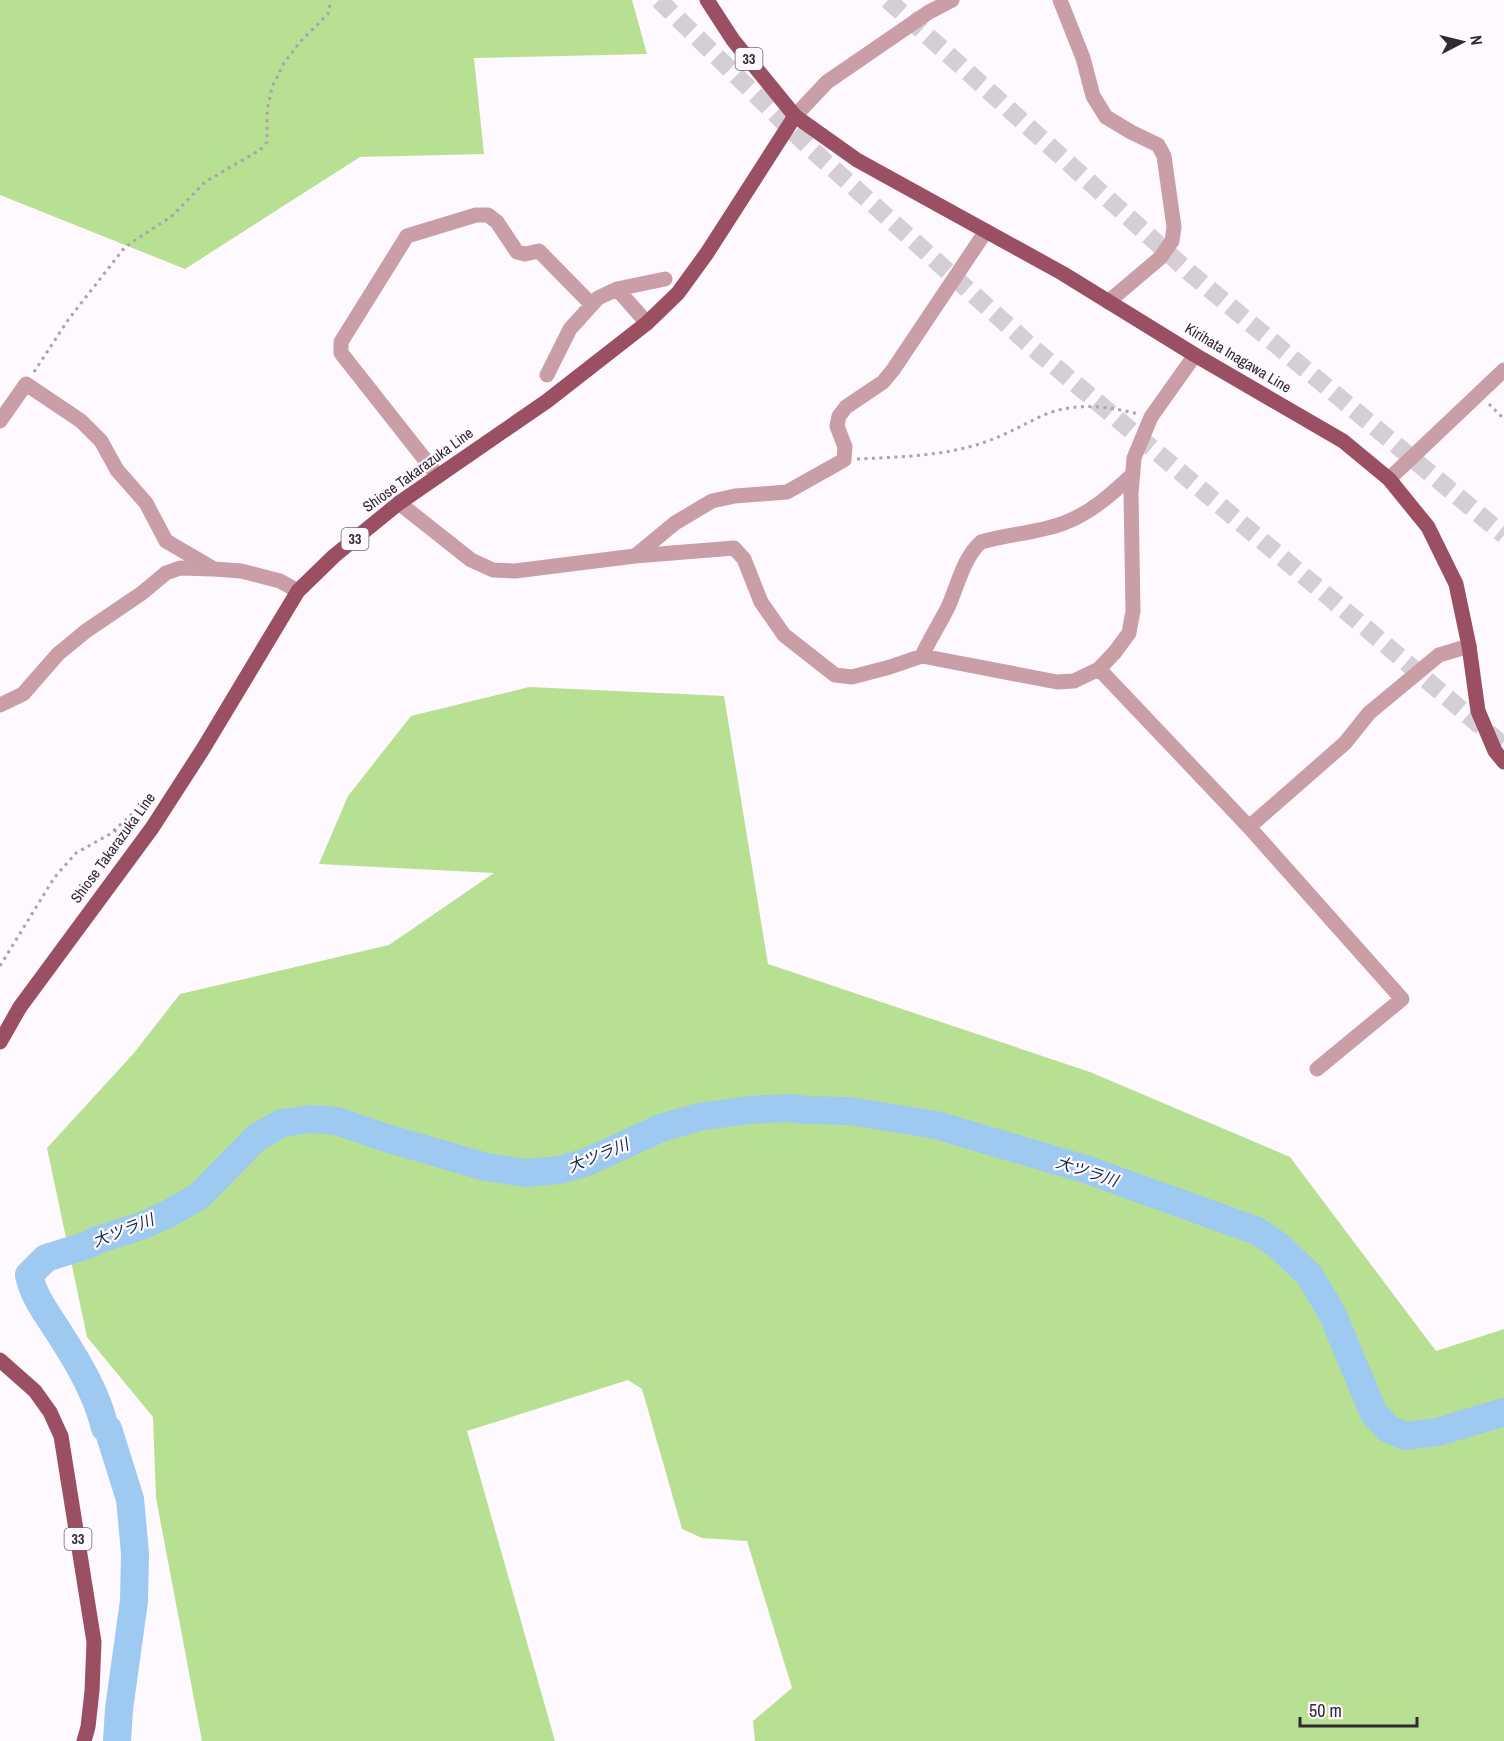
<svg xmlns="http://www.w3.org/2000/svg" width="1504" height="1741" font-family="'Archivo Narrow','Noto Sans JP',sans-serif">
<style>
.green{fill:#b8e092}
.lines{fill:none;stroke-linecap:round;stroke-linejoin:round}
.river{stroke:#9ec9f1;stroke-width:28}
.highway-tunnel{stroke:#d5cfd5;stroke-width:18;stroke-dasharray:18 9;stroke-linecap:butt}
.path{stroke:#aba4ab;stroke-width:3;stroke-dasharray:3 4.5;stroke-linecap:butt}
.minor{stroke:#ca9ea7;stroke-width:15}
.major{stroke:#9b4f63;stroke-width:15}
.labels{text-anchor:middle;stroke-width:4.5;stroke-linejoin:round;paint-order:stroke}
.shield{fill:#fef9fe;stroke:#6f6770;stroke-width:1.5}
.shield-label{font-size:14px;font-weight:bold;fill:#322933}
.street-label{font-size:15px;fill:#322933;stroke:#fef9fe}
.water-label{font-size:16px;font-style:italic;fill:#0e2e48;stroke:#fef9fe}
</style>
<rect width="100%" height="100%" fill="#fef9fe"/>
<path class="green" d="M 0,0 L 632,0 L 647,54 L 474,58 L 484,154 L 360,157 L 185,269 L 0,195 Z
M 529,687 L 724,696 L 768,964 L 1090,1072 L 1290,1157 L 1436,1351 L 1504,1329 L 1504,1741 L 755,1741 L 753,1721 L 792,1688 L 747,1541 L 702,1538 L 682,1529 L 642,1389 L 628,1380 L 467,1431 L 555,1741 L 202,1741 L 156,1498 L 153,1417 L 87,1337 L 47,1148 L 134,1053 L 180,994 L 389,945 L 494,873 L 319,864 L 348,796 L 411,716 Z"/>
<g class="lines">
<path class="river" d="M 117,1741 L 119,1709 L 134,1601 L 135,1553 L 130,1499 L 108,1429 L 105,1428 C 97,1393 76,1359 56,1328 C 45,1311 33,1295 29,1275 L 46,1258 L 91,1244 L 94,1241 L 141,1226 L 166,1215 L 198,1197 L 256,1138 L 282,1123 L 310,1119 L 337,1121 L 383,1137 L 486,1167 L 525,1173 L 560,1170 L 587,1162 L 661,1128 L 699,1117 L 749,1110 L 789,1108 L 807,1110 L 850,1111 L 936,1125 L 1088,1170 L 1257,1231 L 1279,1246 L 1310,1276 L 1332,1313 L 1374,1414 L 1389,1429 L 1405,1436 L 1438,1432 L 1504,1412"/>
<path class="highway-tunnel" d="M 659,0 L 808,146 L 1033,348 L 1374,635 L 1504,746
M 888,0 L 1189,272 L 1504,535"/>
<path class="path" d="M 34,372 L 68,320 L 125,247 L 172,216 L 205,182 L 260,150 L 267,142 L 267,111 L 272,87 L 284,63 L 299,43 L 328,14 L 331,0
M 1489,404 L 1504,419
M 857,459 C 900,457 945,456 985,442 C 1006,435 1024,424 1044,415 C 1075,402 1107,406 1138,414
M 114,830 L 128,839
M 0,966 L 54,878 L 76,853 L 110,834 L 143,804 L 152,801"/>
<path class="minor" d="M 1060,0 L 1083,58 L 1093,96 L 1106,117 L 1131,132 L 1158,145 L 1164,156 L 1174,227 L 1172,241 L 1160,258 L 1108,302
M 795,116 L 827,82 L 929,12 L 952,0
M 617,289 L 647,323
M 547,375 L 570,329 L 598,298 L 617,289 L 665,279
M 0,421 L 26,384 L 81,421 L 101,441 L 117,470 L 146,503 L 166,541 L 214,569 L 241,571 L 280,581 L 298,591
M 438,476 L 341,353 L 341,342 L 407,236 L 476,215 L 488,215 L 497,222 L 517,252 L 525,254 L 539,251 L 592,305
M 1389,479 L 1504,370
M 399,503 L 471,560 L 493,570 L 515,571 L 635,556 L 734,548 L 744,559 L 761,602 L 784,635 L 835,675 L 852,677 L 890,667 L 922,656 L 1057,682 L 1074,681 L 1099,669 L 1115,652 L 1129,633 L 1133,611 L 1131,494 L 1134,458 L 1151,417 L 1195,355
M 635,556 L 675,523 L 712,501 L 735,496 L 787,492 L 844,460 L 845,447 L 837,426 L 839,416 L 846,407 L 883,382 L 893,370 L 986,231
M 922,656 C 930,638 941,622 949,605 C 958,584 964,557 981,542 C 1008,534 1038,533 1064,523 C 1091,513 1113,493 1133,474
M 1099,669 L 1249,827 L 1402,999 L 1317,1069
M 0,705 L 23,694 L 58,654 L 86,631 L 142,593 L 166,573 L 180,568 L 212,569
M 1249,827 L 1345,743 L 1369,713 L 1439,655 L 1469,646"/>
<path class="major" d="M 707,0 L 733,40 L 795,116 L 857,160 L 1062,273 L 1195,355 L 1343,441 L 1389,479 L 1428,527 L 1456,584 L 1469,646 L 1478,711 L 1495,751 L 1504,762
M 0,1042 L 20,1007 L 152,828 L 203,749 L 298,591 L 334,556 L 399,503 L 547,401 L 647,323 L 678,293 L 707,253 L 795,116
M 0,1360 L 35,1391 L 50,1412 L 61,1436 L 94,1642 L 92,1691 L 88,1727 L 84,1741"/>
</g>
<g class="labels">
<g class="shield">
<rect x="735.5" y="48" width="27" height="22" rx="4.5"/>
<rect x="341.5" y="528" width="27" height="22" rx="4.5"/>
<rect x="64.5" y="1528" width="27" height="22" rx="4.5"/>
</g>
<g class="shield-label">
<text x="749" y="64">33</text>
<text x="355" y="544">33</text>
<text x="78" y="1544">33</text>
</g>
<g class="street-label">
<text transform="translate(1238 358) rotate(31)" y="5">Kirihata Inagawa Line</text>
<text transform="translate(418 470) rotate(-36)" y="5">Shiose Takarazuka Line</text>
<text transform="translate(113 848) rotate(-54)" y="5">Shiose Takarazuka Line</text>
</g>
<g class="water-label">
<text transform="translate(598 1155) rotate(-22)" y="6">大ツラ川</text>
<text transform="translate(1087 1171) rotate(18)" y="6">大ツラ川</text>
<text transform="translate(123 1230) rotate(-21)" y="6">大ツラ川</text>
</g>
</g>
<g transform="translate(1462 42) rotate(83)" stroke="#fef9fe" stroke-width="4.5" paint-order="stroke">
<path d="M0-4.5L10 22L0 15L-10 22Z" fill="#322933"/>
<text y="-9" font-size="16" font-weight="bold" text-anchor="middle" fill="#322933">N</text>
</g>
<path d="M1300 1717v9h117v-9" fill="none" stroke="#322933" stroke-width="3"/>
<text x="1309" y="1717" font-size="18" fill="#322933" stroke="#fef9fe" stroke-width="4.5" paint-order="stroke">50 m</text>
</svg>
